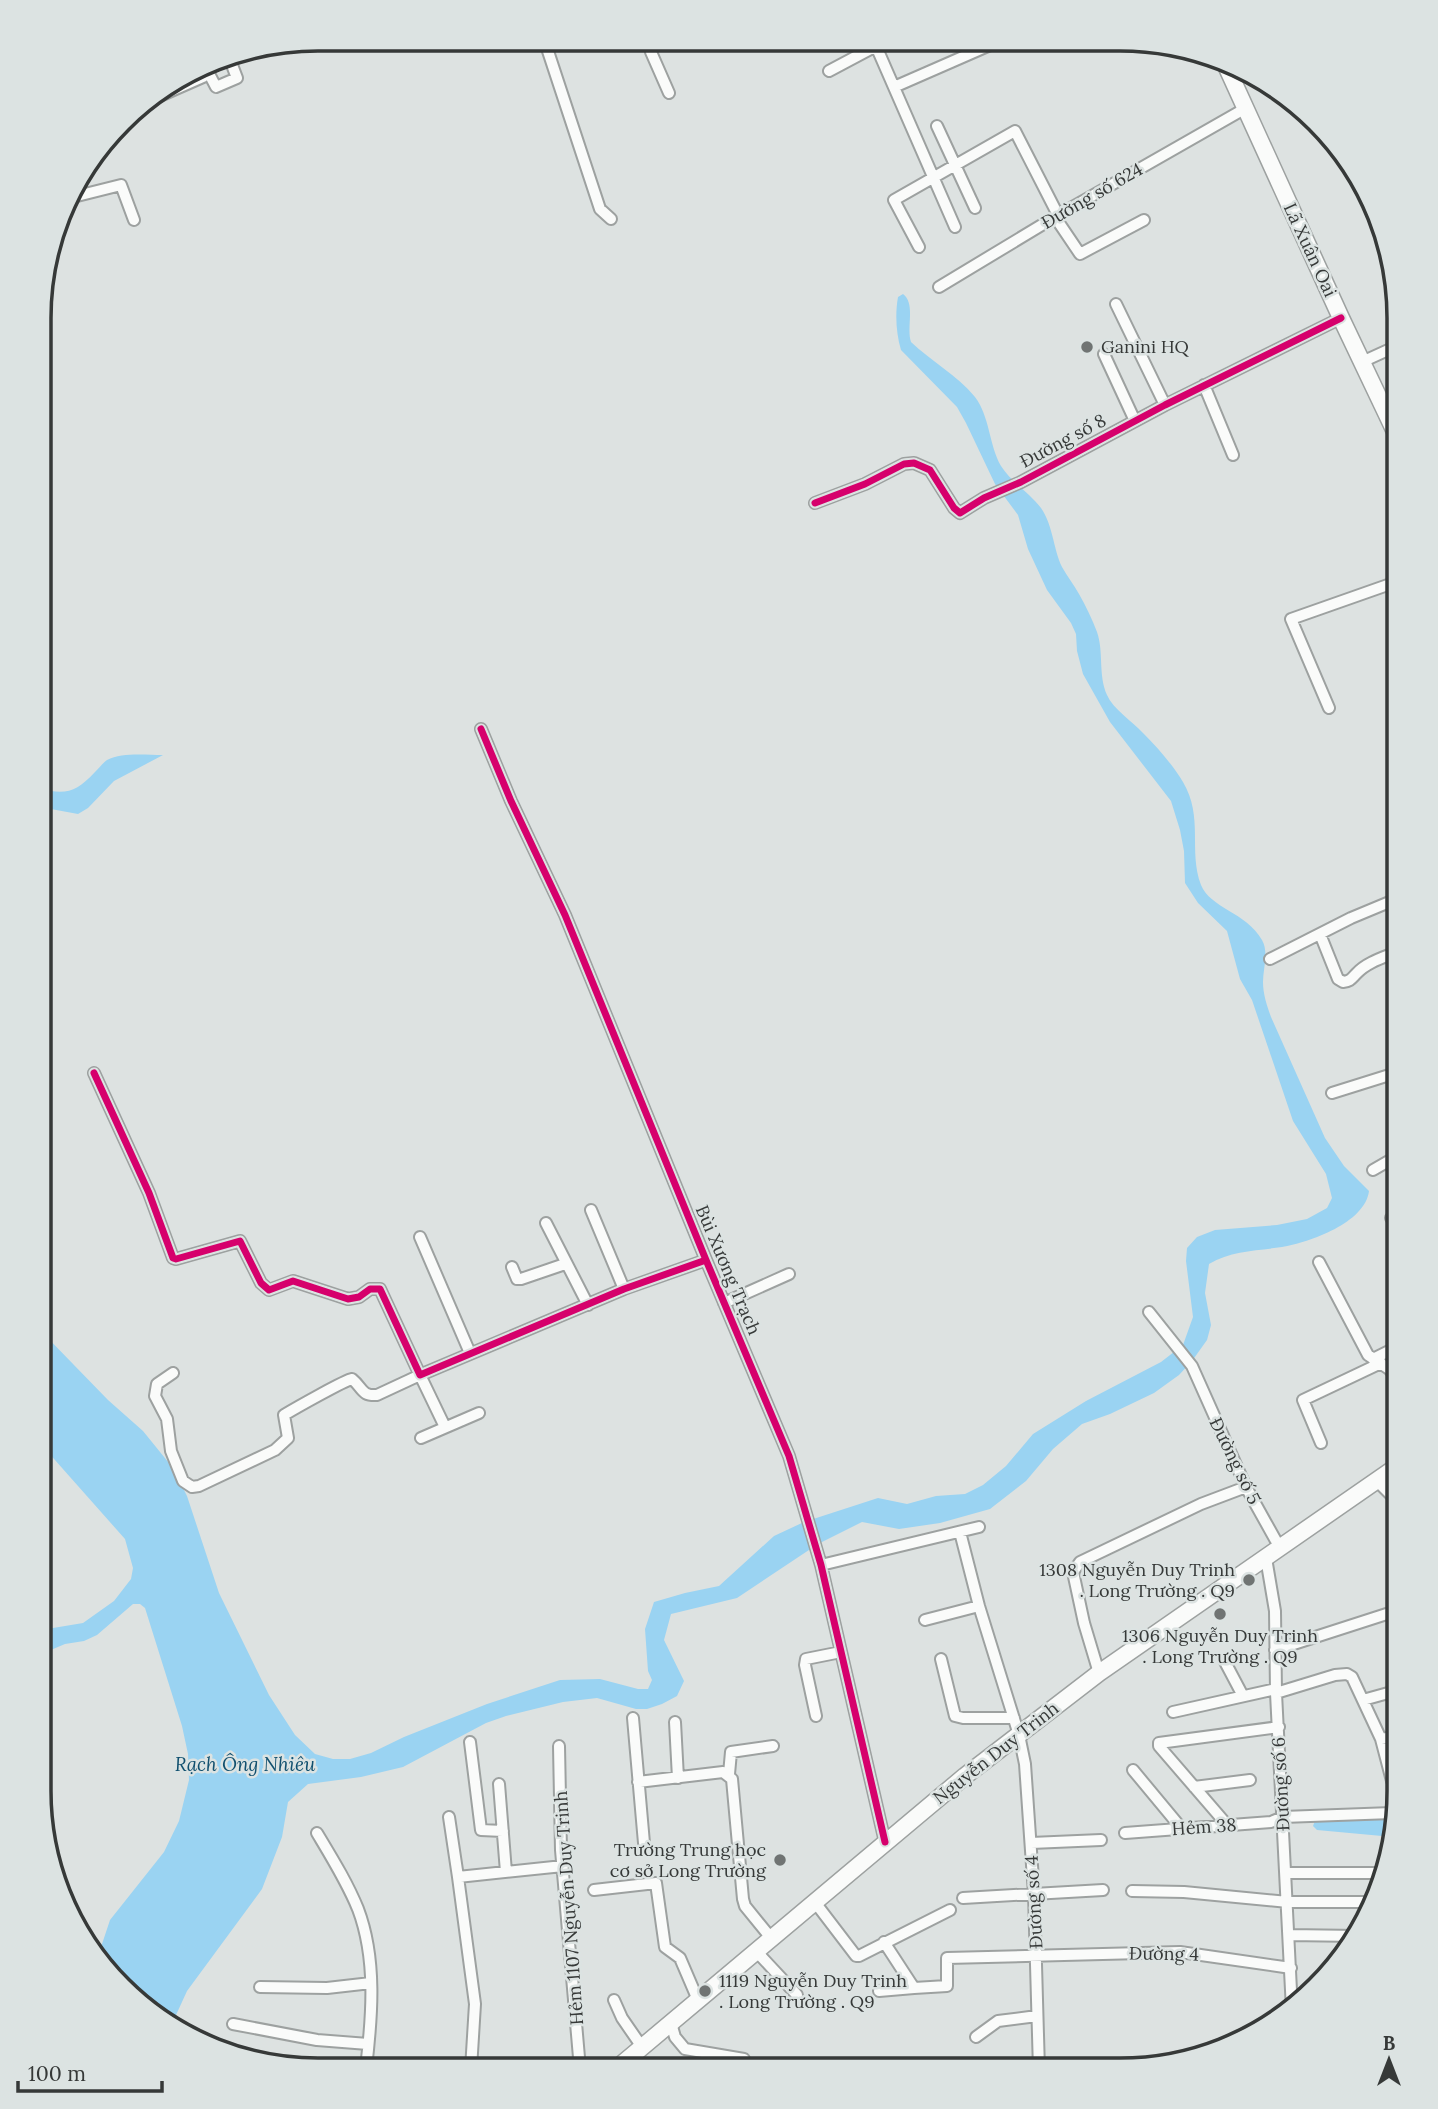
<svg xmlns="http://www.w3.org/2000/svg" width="1438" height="2109" font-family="Lora,serif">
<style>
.water{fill:#9ad3f2}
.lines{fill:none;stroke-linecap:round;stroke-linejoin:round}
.street-casing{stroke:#9da1a0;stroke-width:14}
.secondary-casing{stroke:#9da1a0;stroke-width:19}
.street{stroke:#fafbfa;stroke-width:10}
.secondary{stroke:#fafbfa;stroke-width:16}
.cycleway-casing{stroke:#dce3e2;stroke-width:11}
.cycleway{stroke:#d6006c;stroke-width:7}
.poi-dot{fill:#707473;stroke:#dce3e2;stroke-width:2.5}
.labels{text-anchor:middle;stroke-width:5;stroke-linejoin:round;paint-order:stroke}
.street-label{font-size:18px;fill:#363938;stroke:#dce3e2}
.poi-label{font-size:18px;fill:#363938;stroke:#dce3e2;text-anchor:start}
.water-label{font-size:19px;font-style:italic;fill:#11506f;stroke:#dce3e2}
.rim{fill:none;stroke:#363938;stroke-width:3.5}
</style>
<rect width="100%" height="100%" fill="#dde2e1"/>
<path class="water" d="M 903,294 C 916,304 906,327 911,342 C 931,361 957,375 975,397 C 990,417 989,445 1001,466 C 1011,482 1030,493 1041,508 C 1053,525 1053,548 1062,567 C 1067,576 1074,585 1079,594 C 1086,606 1092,619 1097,632 C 1104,652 1098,675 1107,695 C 1113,709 1132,721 1143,733 C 1158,748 1172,764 1183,782 C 1204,818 1188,850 1201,885 C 1210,908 1246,912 1262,940 C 1269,952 1263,969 1263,982 C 1263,994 1267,1006 1271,1017 L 1325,1138 L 1344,1166 L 1369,1191 C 1365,1223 1310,1242 1282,1247 C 1257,1251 1232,1250 1209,1264 L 1205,1293 L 1211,1325 L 1207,1340 L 1192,1361 L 1179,1375 L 1154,1393 L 1110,1414 L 1082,1424 L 1053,1449 L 1026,1481 L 990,1509 L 940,1523 L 899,1529 L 862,1522 L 818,1544 L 737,1598 L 671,1614 L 664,1640 L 684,1681 L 677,1696 L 662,1704 L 647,1709 L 636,1709 L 597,1698 L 563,1702 L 506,1716 L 486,1723 L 403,1767 L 361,1777 L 308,1784 L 288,1802 L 282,1837 L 262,1889 L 187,1991 L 171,2026 L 148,2013 L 99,1953 L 110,1920 L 164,1852 L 179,1821 L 189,1780 L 188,1754 L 182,1726 L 145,1608 L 140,1604 L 133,1604 L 97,1635 L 84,1641 L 65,1644 L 39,1655 L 39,1633 L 41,1630 L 83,1623 L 114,1601 L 131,1579 L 133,1568 L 125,1539 L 39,1442 L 39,1329 L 108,1400 L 143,1431 L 173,1468 L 187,1496 L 219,1593 L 269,1695 L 295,1735 L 315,1754 L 333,1759 L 350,1759 L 371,1753 L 404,1737 L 487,1704 L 560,1680 L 600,1679 L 638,1689 L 648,1689 L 652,1680 L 648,1671 L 645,1629 L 654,1602 L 685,1593 L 719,1586 L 774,1536 L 804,1522 L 878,1498 L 907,1504 L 936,1496 L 965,1494 L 983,1485 L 1006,1466 L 1033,1434 L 1086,1401 L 1161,1362 L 1183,1345 L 1193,1317 L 1186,1261 L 1187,1248 L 1197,1237 L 1215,1230 L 1277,1225 L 1307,1219 L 1327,1208 L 1332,1198 L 1326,1174 L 1293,1121 L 1252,1000 L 1240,979 L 1227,931 L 1198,903 L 1185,883 L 1184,851 L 1180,830 L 1171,801 L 1110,722 L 1083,674 L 1077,651 L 1076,634 L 1071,623 L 1047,590 L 1028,549 L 1018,515 L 995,484 L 966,423 L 957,407 L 901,350 C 896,333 895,314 898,297 Z
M 163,755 L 114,781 L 88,808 L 78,814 L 40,807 L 40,789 C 67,795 76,792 95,772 C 99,768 103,763 107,760 C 122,752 146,755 163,755 Z
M 1398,1815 L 1393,1837 L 1317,1830 L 1313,1826 L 1316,1818 Z"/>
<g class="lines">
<g class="street-casing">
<path id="street" d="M 544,39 L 600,209 L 611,219
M 652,39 L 651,52 L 669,93
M 375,40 L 379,39
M 206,68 L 216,87 L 237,78 L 232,65
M 829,71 L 876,46 L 955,227
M 894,87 L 997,42
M 137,106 L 203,77 L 206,73 L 205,67
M 937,126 L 975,208
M 69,198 L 121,185 L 134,220
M 1055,217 L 1080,254 L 1144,220
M 919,247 L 894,200 L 1015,131 L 1058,215
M 939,287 L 1055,217 L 1246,108
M 1116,304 L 1165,405
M 1104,354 L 1135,421
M 1364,361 L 1399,345
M 1204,385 L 1233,455
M 815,503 L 865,484 L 904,464 L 914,463 L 930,470 L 954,508 L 960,513 L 984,498 L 1021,482 L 1165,405 L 1341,318
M 1329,708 L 1291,619 L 1399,581
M 481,729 L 511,801 L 565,915 L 706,1260 L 789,1456 L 821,1565 L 885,1842
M 1393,901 L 1399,915
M 1320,934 L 1338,979 L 1343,982 C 1351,981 1351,979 1357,973 C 1367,962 1385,957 1399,951
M 1270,959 L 1351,918 L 1399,898
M 94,1073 L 149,1193 L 173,1258 L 176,1259 L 240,1241 L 261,1283 L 269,1290 L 293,1281 L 348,1299 L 359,1297 L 370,1289 L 380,1289 L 420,1375 L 624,1289 L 706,1260
M 1332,1093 L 1399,1072
M 1373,1170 L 1399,1155
M 591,1210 L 624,1289
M 1391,1218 L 1399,1211
M 546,1223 L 588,1305
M 420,1237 L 470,1353
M 1319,1262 L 1368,1355 L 1389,1369 L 1399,1380
M 512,1267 L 517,1279 L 521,1279 L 565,1264
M 724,1303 L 789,1274
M 1149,1312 L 1192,1366 L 1246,1487 L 1280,1548
M 1373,1359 L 1399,1346
M 173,1373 L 157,1384 L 155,1396 L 167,1419 L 171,1451 L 183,1481 L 192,1487 L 199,1486 L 275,1450 L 288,1438 L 284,1415 C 294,1409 345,1380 352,1379 C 363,1388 361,1396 377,1395 L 420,1375 L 445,1427
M 421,1438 L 479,1413
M 1321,1443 L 1303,1400 L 1381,1363
M 1377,1481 L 1399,1503
M 960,1532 L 979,1606 L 1019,1735 L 1025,1764 L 1034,1894 L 1039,2070
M 1266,1558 L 1275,1611 L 1276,1693 L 1292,2010
M 821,1565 L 979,1527
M 925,1620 L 979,1606
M 1275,1650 L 1399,1610
M 941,1659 L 955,1716 L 963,1718 L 1014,1718
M 1224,1660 L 1243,1696
M 1099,1673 L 1084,1623 L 1073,1572 L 1080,1562 L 1201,1504 L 1246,1487
M 1276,1693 L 1335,1675 L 1347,1674 L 1352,1677 L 1381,1739 L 1399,1736
M 1363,1700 L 1399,1690
M 1173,1712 L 1276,1689
M 816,1716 L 805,1665 L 806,1659 L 841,1652
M 633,1718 L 644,1843
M 675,1722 L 678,1778
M 1381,1739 L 1392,1781
M 470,1742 L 481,1830 L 503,1831
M 559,1746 L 561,1850 L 580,2069
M 1133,1770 L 1182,1829
M 729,1774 L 731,1752 L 773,1746
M 638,1782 L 723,1772 L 732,1779 L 743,1899 L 745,1906 L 771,1938
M 499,1784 L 506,1872
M 1194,1787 L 1250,1780
M 449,1817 L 458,1877 L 563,1866
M 1228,1826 L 1159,1746 L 1159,1743 L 1279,1727
M 317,1833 C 332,1858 347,1882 358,1909 C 377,1959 372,2017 366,2068
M 1125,1833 L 1271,1822 L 1283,1817 L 1392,1813 L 1399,1811
M 1031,1843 L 1101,1840
M 1286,1873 L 1380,1873
M 458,1877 L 475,2004 L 471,2069
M 594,1890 L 656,1883 L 665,1947 L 680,1958 L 698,2000
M 1132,1891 L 1184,1892 L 1288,1902 L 1374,1902
M 963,1898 L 1103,1890
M 814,1901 L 856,1956 L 859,1956 L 950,1910
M 1289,1935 L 1358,1936
M 884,1942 L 914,1988 L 947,1986 L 947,1958 L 1180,1952 L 1291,1968
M 756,1951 L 797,1995
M 260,1987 L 327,1988 L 371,1983
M 879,1991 L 914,1988
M 614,2000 L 622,2018 L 642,2047
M 671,2023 L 675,2037 L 685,2049 L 744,2059 L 742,2069
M 233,2024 L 317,2040 L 368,2044
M 976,2037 L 998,2021 L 1037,2016
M 1079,2070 L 1135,2067"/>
</g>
<g class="secondary-casing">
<path id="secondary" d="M 1223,59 L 1341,318 L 1399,440
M 616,2069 L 965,1776 L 1099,1673 L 1399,1465"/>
</g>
<use href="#street" class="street"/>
<use href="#secondary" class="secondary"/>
<g class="cycleway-casing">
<path id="cycleway" d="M 815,503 L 865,484 L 904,464 L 914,463 L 930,470 L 954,508 L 960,513 L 984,498 L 1021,482 L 1165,405 L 1341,318
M 481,729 L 511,801 L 565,915 L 706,1260 L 789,1456 L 821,1565 L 885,1842
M 94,1073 L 149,1193 L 173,1258 L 176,1259 L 240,1241 L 261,1283 L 269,1290 L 293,1281 L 348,1299 L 359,1297 L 370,1289 L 380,1289 L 420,1375 L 624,1289 L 706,1260"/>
</g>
<use href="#cycleway" class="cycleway"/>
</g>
<g class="poi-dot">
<circle cx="1087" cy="347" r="7"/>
<circle cx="1249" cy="1580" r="7"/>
<circle cx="1220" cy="1614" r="7"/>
<circle cx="780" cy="1860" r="7"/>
<circle cx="705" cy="1991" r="7"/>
</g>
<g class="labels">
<g class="street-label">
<text transform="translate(1092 196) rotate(-30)" y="6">Đường số 624</text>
<text transform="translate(1310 250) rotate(65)" y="6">Lã Xuân Oai</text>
<text transform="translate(1063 441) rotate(-28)" y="6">Đường số 8</text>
<text transform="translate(728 1270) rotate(67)" y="6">Bùi Xương Trạch</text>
<text transform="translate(1235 1461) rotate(64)" y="6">Đường số 5</text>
<text transform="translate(996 1753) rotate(-38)" y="6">Nguyễn Duy Trinh</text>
<text transform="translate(1281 1784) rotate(-93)" y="6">Đường số 6</text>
<text transform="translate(1204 1827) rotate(-4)" y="6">Hẻm 38</text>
<text transform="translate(1034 1902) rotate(-93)" y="6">Đường số 4</text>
<text transform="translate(569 1908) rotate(-94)" y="6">Hẻm 1107 Nguyễn Duy Trinh</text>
<text transform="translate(1164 1954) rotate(1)" y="6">Đường 4</text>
</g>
<g class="poi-label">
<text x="1101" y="353">Ganini HQ</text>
<text x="1235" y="1576" text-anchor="end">1308 Nguyễn Duy Trinh<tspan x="1235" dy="21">. Long Trường . Q9</tspan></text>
<text x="1220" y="1642" text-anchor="middle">1306 Nguyễn Duy Trinh<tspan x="1220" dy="21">. Long Trường . Q9</tspan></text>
<text x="766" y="1856" text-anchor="end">Trường Trung học<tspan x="766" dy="21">cơ sở Long Trường</tspan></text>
<text x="719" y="1987">1119 Nguyễn Duy Trinh<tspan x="719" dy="21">. Long Trường . Q9</tspan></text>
</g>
<g class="water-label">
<text x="245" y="1771">Rạch Ông Nhiêu</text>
</g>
</g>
<path d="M0 0H1438V2109H0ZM318 51H1120A267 267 0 0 1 1387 318V1791A267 267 0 0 1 1120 2058H318A267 267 0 0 1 51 1791V318A267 267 0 0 1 318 51Z" fill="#dce3e2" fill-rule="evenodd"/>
<path class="rim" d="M318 51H1120A267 267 0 0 1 1387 318V1791A267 267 0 0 1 1120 2058H318A267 267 0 0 1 51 1791V318A267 267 0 0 1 318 51Z"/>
<g transform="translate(1389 2060)" stroke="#dce3e2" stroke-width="5" paint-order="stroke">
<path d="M0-5L12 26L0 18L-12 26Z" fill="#363938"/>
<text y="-10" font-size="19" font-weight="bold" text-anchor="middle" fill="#363938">B</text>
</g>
<path d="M18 2081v10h144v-10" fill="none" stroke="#363938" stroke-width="3.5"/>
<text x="28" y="2081" font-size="21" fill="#363938" stroke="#dce3e2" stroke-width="5" paint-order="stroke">100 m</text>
</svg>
